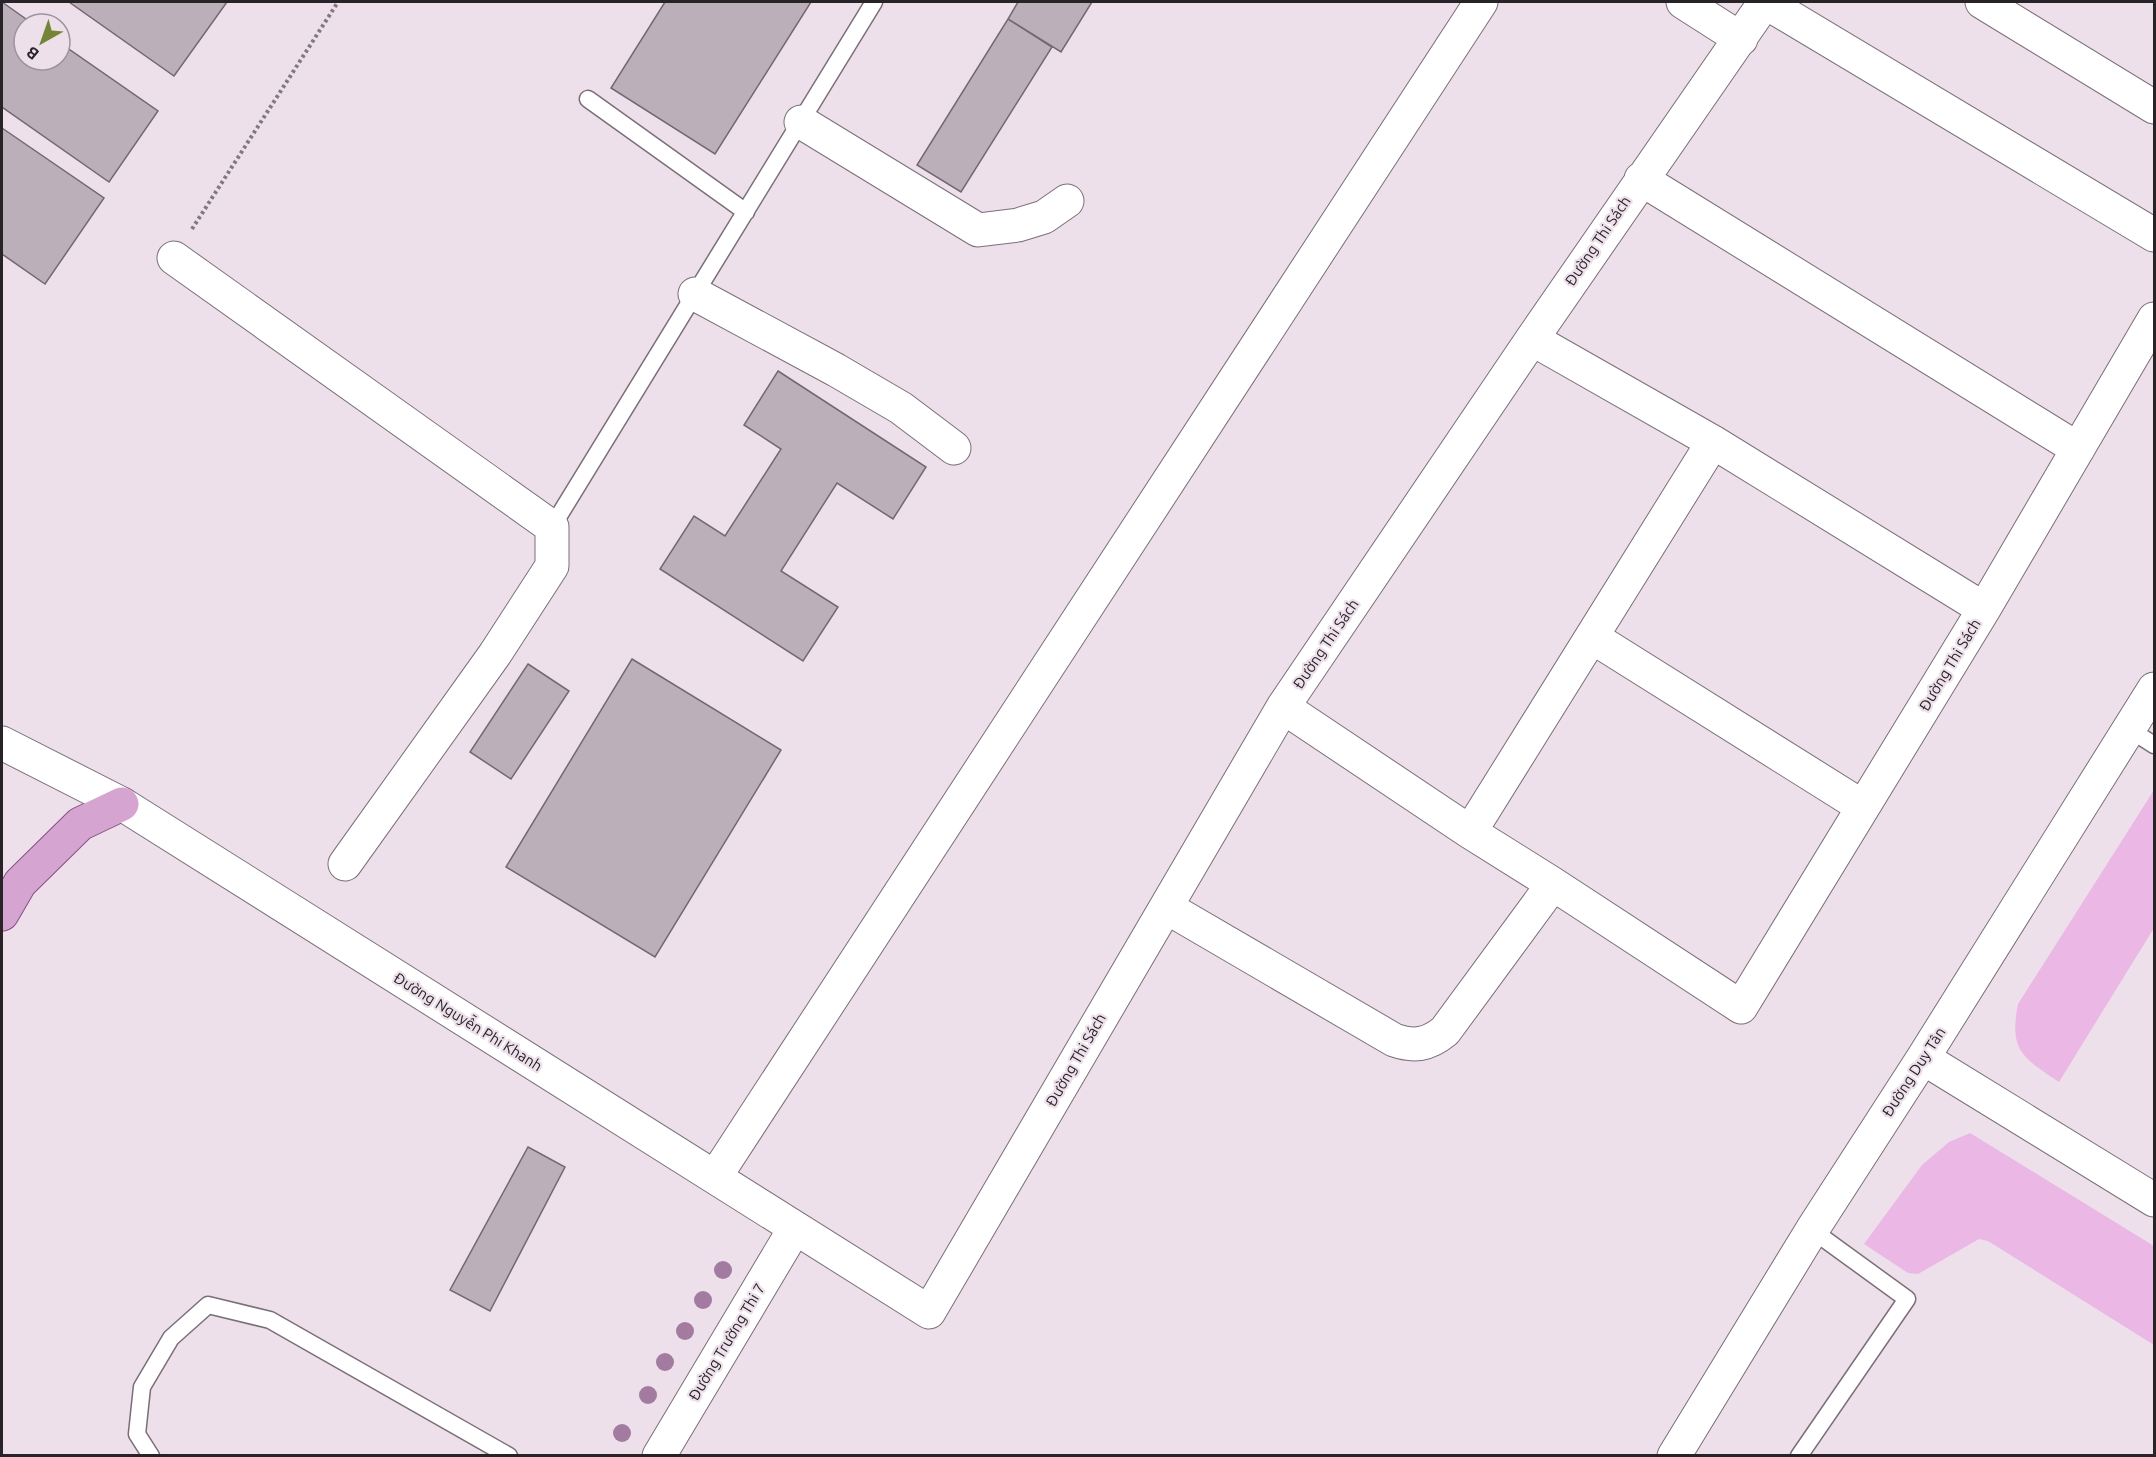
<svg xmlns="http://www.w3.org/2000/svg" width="2156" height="1457" font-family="Ubuntu,sans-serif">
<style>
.green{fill:#ebb7e5}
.building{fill:#bbafb9;stroke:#736872;stroke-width:1.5}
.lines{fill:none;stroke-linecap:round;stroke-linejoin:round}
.lane-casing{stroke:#7a6f79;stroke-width:19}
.street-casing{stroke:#7a6f79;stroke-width:35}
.secondary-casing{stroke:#7a6f79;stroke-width:35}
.primary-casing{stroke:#875082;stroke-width:35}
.path{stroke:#817980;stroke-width:4;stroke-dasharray:3 3;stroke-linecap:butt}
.lane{stroke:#fff;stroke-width:16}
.street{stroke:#fff;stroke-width:33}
.secondary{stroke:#fff;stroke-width:33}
.primary{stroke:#d6a4d1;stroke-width:33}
.tree{fill:#a37aa0}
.labels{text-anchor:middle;stroke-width:4.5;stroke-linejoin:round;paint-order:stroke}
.street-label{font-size:15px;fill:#272327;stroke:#ede0eb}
</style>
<rect width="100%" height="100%" fill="#ede0eb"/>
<path class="green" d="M 2154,790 L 2154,928 L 2059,1082 C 2022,1057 2009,1051 2018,1004 Z
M 1970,1133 L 2154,1246 L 2154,1345 L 1988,1241 L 1979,1239 L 1918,1274 L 1908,1273 L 1864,1244 L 1922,1165 L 1949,1142 Z"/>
<path class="building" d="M 2,2 L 33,24 L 24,24 L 24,60 L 60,60 L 60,43 L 158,111 L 109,182 L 2,107 Z
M 69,2 L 227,2 L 174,76 Z
M 665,2 L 811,2 L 715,154 L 611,88 Z
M 1018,2 L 1092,2 L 1061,52 L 1008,19 Z
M 1008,19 L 1052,47 L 961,192 L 917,165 Z
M 2,128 L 104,198 L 45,284 L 2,254 Z
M 778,371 L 926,467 L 893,519 L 837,483 L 781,571 L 838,607 L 803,661 L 660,569 L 694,516 L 725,536 L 781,449 L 744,425 Z
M 632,659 L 781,750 L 655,957 L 506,867 Z
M 528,664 L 569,691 L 511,779 L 470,752 Z
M 528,1147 L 565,1167 L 490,1311 L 450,1290 Z"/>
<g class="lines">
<g class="lane-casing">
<path id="lane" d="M 588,99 L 746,212
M 552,527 L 874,2
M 2129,729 L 2154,745
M 151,1456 L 137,1434 L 142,1387 L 171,1338 L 208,1305 L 270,1320 L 509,1456
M 1799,1456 L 1907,1299 L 1812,1230"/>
</g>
<g class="street-casing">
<path id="street" d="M 1683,2 L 1741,39
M 1765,2 L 2154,235
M 1982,2 L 2154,107
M 801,122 L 978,230 L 1018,225 L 1044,217 L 1067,201
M 1641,179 L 2078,449
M 174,258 L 552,527 L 552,566 L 495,654 L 345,864
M 695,294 L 836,370 L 901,408 L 954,448
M 1532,339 L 1713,442 L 1984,609
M 1592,637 L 1863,807
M 1283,707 L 1470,832 L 1553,884 L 1741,1007 L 1984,609 L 2154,319
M 2,743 L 122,804 L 929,1312 L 1283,707 L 1532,339 L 1765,2
M 1470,832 L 1713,442
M 1166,907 L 1394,1040 C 1414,1047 1428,1045 1445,1031 L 1553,884
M 715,1177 L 1481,2
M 659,1456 L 795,1228"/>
</g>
<g class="secondary-casing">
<path id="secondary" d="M 1923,1058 L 2154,1200
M 1674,1456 L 1812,1230 L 1923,1058 L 2154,689"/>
</g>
<g class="primary-casing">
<path id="primary" d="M 2,914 L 20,883 L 80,824 L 122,804"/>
</g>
<path class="path" d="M 192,229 L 338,2"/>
<use href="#lane" class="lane"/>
<use href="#street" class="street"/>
<use href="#secondary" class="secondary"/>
<use href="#primary" class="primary"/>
</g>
<g class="tree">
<circle cx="723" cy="1270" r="9"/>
<circle cx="703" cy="1300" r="9"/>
<circle cx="685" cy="1331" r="9"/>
<circle cx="665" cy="1362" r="9"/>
<circle cx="648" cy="1395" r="9"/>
<circle cx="622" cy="1433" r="9"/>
</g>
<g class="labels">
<g class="street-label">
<text transform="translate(1598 241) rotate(-56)" y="5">Đường Thi Sách</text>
<text transform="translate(1326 644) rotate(-56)" y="5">Đường Thi Sách</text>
<text transform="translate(1950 665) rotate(-59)" y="5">Đường Thi Sách</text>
<text transform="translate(468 1022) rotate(32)" y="5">Đường Nguyễn Phi Khanh</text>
<text transform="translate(1076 1060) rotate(-60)" y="5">Đường Thi Sách</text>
<text transform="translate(1914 1072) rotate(-57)" y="5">Đường Duy Tân</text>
<text transform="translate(727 1342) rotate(-59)" y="5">Đường Trường Thi 7</text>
</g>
</g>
<rect width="2156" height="1457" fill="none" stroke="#272327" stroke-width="6"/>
<g transform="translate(42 42) rotate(220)"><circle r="28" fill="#ede0eb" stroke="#9e949d" stroke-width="1.5"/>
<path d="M0-4.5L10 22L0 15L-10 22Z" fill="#748535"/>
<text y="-9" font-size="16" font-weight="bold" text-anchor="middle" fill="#272327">B</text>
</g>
</svg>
